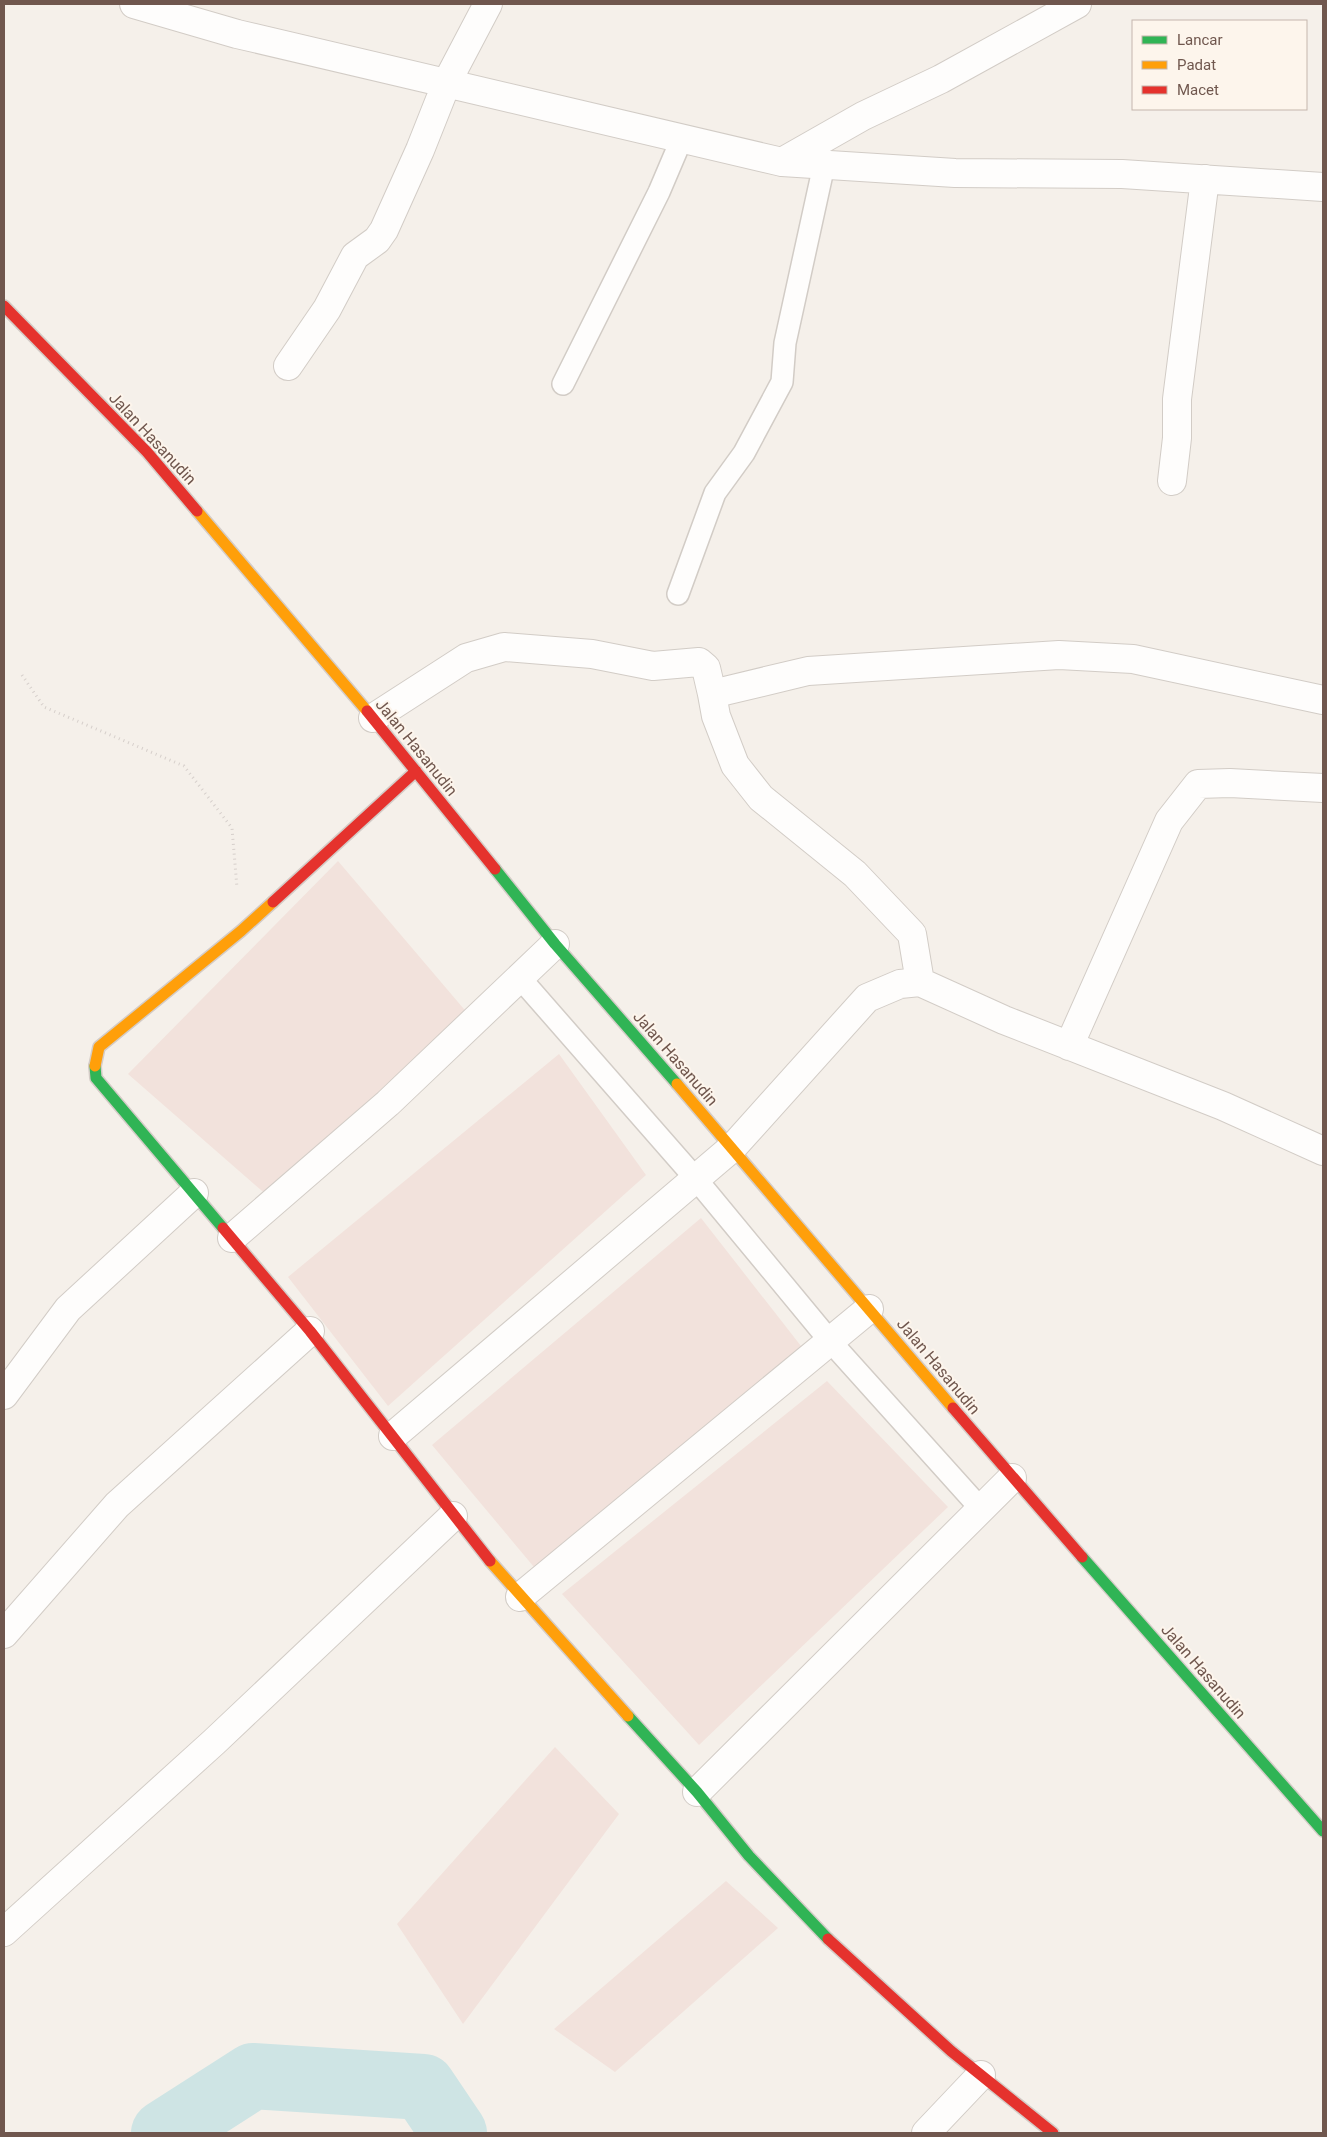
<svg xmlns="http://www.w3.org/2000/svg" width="1327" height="2137" font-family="Roboto,sans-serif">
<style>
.commercial{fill:#f2e2dc}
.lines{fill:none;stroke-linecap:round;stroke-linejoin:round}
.river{stroke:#cee4e4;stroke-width:66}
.lane-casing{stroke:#d2ccc6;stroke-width:24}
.street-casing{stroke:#d2ccc6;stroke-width:30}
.fast-casing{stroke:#d4ccc7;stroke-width:14}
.slow-casing{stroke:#d4ccc7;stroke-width:14}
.jam-casing{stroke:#d4ccc7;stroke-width:14}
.path{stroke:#d6cfcb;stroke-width:3;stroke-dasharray:1 4;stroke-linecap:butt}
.lane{stroke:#fefdfc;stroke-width:21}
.street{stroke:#fefdfc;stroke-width:28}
.fast{stroke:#30b455;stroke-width:11}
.slow{stroke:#ff9f0a;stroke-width:11}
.jam{stroke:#e5322d;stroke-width:11}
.labels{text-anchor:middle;stroke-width:4;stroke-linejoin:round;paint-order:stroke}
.street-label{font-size:16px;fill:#70574e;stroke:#fdf5ec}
</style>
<rect width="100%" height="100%" fill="#f5f0ea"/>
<path class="commercial" d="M 338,861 L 469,1015 L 269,1197 L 128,1074 Z
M 559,1054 L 646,1175 L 388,1406 L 288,1277 Z
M 701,1218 L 808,1355 L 544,1579 L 432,1445 Z
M 827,1381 L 948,1507 L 699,1745 L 562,1594 Z
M 555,1747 L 619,1814 L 463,2024 L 397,1924 Z
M 726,1881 L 778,1928 L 615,2072 L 554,2029 Z"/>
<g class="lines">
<path class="river" d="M 164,2133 L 253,2076 L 423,2087 L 454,2133"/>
<g class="lane-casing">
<path id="lane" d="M 563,384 L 659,192 L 682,138
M 678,594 L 715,493 L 744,453 L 782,382 L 785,343 L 824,165
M 520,978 L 696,1179 L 830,1341 L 981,1509"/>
</g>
<g class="street-casing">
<path id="street" d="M 134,4 L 237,34 L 782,162 L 955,173 L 1122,174 L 1323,187
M 782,162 L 863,116 L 941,79 L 1077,4
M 288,366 L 327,309 L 355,256 L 377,240 L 384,230 L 420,150 L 447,82 L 488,4
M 1172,481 L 1177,438 L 1177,399 L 1205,179
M 712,694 L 716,716 L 735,765 L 761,798 L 855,874 L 912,934 L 920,982
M 373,718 L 466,658 L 504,647 L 592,654 L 653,666 L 699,662 L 706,668 L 712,694 L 808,671 L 1059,655 L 1133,659 L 1323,700
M 1069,1046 L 1169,821 L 1198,784 L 1230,783 L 1323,788
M 232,1238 L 388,1103 L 555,944
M 4,1395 L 68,1309 L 194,1193
M 393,1436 L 733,1147 L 867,998 L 900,984 L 920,982 L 1004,1020 L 1223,1106 L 1323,1151
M 520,1597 L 869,1309
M 4,1634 L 117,1505 L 310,1331
M 697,1792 L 1012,1478
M 4,1932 L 214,1742 L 453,1516
M 926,2133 L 981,2075"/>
</g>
<g class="fast-casing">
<path id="fast" d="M 495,869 L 555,944 L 677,1084
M 95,1066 L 96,1078 L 223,1228
M 1082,1557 L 1323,1831
M 628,1716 L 697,1792 L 749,1856 L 828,1939"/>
</g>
<g class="slow-casing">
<path id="slow" d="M 197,511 L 367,711
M 95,1066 L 99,1047 L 241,931 L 273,902
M 677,1084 L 953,1408
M 490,1561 L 628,1716"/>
</g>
<g class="jam-casing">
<path id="jam" d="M 4,306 L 147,452 L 197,511
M 367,711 L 495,869
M 273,902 L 416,771
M 223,1228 L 310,1331 L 490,1561
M 953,1408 L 1082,1557
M 828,1939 L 951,2051 L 1053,2133"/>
</g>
<path class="path" d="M 22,675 L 44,707 L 184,766 L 232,828 L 237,888"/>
<use href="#lane" class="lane"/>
<use href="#street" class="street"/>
<use href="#fast" class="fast"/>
<use href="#slow" class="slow"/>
<use href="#jam" class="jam"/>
</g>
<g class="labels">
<g class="street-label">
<text transform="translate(153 438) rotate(47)" y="6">Jalan Hasanudin</text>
<text transform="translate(417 747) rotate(51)" y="6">Jalan Hasanudin</text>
<text transform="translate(676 1058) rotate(49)" y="6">Jalan Hasanudin</text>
<text transform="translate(939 1366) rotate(50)" y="6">Jalan Hasanudin</text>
<text transform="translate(1204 1671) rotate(49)" y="6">Jalan Hasanudin</text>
</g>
</g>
<rect width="1327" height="2137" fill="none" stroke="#70574e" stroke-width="10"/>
<rect x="1132" y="20" width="175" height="90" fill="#fdf5ec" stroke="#c5b6ad"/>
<rect x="1142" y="36" width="25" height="8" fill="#30b455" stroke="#c5b6ad"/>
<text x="1177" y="45" font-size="15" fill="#70574e">Lancar</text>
<rect x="1142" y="61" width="25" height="8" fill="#ff9f0a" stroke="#c5b6ad"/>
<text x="1177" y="70" font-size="15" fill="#70574e">Padat</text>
<rect x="1142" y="86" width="25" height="8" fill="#e5322d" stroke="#c5b6ad"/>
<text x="1177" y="95" font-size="15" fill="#70574e">Macet</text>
</svg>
